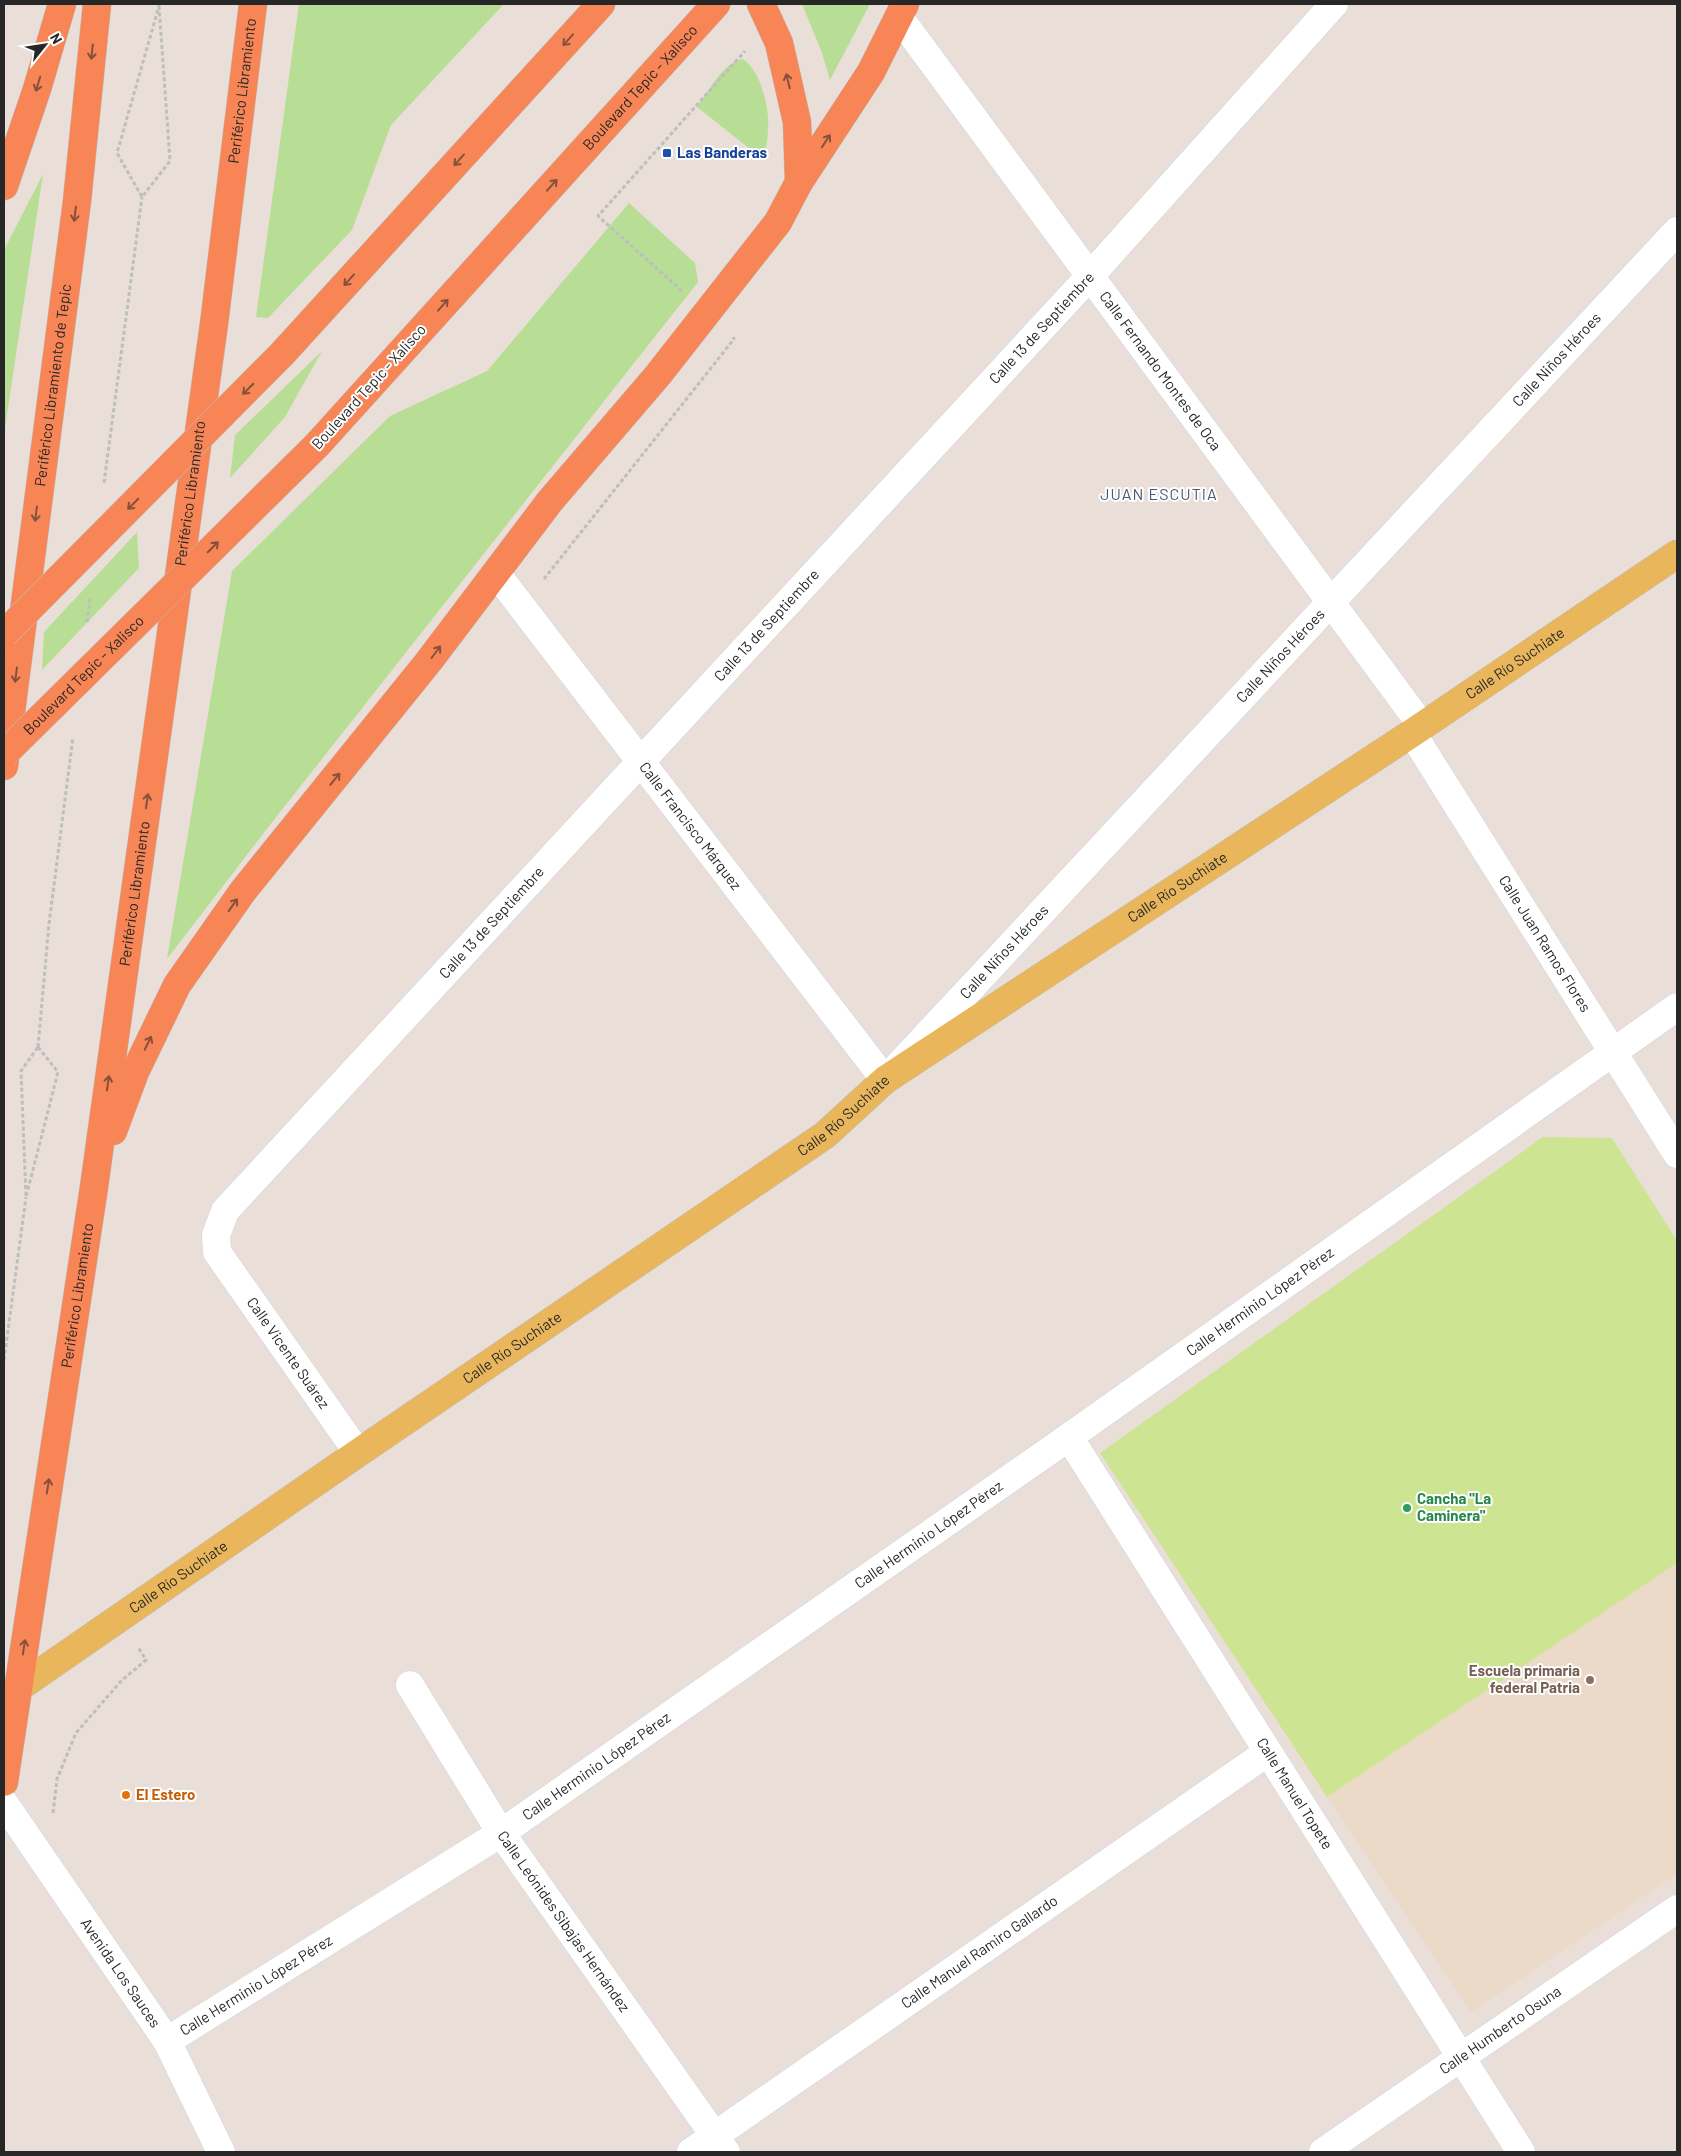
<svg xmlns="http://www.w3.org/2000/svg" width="1681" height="2156" font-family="Barlow,sans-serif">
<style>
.education{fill:#ebdac8}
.green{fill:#b8de96}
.pitch{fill:#cde592}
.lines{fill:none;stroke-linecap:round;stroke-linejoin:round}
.minor-casing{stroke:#ced3e0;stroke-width:29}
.major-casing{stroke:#bebebe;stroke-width:29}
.highway-casing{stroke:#bebebe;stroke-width:29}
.path{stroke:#bebebe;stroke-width:3;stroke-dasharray:4 2.5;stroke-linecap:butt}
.minor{stroke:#fff;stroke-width:28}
.major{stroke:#eab65c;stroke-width:28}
.highway{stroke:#f78555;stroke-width:28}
.highway-bridge-casing{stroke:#bebebe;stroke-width:29;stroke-linecap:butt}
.path-bridge{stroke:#bebebe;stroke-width:3;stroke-dasharray:4 2.5;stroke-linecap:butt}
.highway-bridge{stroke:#f78555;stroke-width:28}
.oneway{stroke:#85513c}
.transit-dot{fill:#1a4fb4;stroke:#fff;stroke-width:2}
.leisure-dot{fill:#2e9e5b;stroke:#fff;stroke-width:2}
.education-dot{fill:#8d6e63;stroke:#fff;stroke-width:2}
.food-dot{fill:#e8710a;stroke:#fff;stroke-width:2}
.labels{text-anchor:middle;stroke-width:4;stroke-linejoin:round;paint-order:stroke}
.street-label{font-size:15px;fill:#272727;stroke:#fff}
.transit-label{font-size:15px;font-weight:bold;fill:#164399;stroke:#fff;text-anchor:start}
.leisure-label{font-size:15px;font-weight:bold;fill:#27864d;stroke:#fff;text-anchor:start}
.education-label{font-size:15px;font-weight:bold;fill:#785e54;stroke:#fff;text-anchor:end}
.food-label{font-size:15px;font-weight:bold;fill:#c56008;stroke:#fff;text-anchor:start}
.neighbourhood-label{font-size:16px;letter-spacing:1px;fill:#4a5775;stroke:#fff}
</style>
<rect width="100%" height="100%" fill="#e9dfd8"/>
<path class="education" d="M 1677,1563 L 1677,1874 L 1471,2012 L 1327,1797 Z"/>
<path class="green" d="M 299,4 L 504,4 L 391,125 L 352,230 L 268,318 L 256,317 Z
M 802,4 L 870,4 L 830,80 L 822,53 Z
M 743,59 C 761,71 770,109 768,130 C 768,140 765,150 764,160 L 697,107 C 709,91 723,62 743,59 Z
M 43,174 L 4,435 L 4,250 Z
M 629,203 L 695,263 L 698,282 L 266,830 L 167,959 L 232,571 L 390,416 L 487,371 Z
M 322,351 L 285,417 L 230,478 L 235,435 Z
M 137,532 L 139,568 L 42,670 L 44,632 Z"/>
<path class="pitch" d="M 1543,1137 L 1612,1138 L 1677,1241 L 1677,1563 L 1327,1797 L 1100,1453 Z"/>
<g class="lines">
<g class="minor-casing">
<g id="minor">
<path id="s1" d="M 899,17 L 1422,726"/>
<path id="s2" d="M 496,573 L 885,1080 L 1677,231"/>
<path id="s3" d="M 1412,733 L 1677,1154"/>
<path id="s4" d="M 1069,1437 L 1521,2152"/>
<path id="s5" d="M 358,1453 L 217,1252 L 216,1235 L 225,1211 L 1090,276 L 1334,4"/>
<path id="s6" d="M 410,1685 L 501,1833 L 726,2152"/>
<path id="s7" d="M 4,1803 L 167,2041 L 221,2152"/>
<path id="s8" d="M 167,2041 L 501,1833 L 1069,1437 L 1677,1007"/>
<path id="s9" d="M 691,2152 L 1268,1752"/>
<path id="s10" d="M 1323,2152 L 1677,1909"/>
</g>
</g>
<g class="major-casing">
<g id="major">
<path id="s11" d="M 18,1688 L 358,1453 L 825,1135 L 885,1080 L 1412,733 L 1677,554"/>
</g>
</g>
<g class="highway-casing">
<g id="highway">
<path d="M 761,4 L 779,43 L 797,122 L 799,182"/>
<path d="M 4,186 L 37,89 L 62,4"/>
<path d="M 282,354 L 601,4"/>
<path id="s12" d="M 317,445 L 716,4"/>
<path id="s13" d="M 4,766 L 77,201 L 97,4"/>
<path d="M 113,1131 L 135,1072 L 177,985 L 243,891 L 429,661 L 550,501 L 658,375 L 778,222 L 799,182 L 871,72 L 905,4"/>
<path id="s14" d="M 4,1782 L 94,1187 L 214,324 L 253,4"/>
</g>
</g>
<path class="path" d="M 159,6 L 170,161 L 142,197 L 117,153 Z
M 682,291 L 598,216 L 745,51
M 544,579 L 734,339 L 733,337
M 38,1047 L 58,1072 L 26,1197 L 21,1071 Z
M 4,1360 L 26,1197
M 53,1813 L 57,1779 L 76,1733 L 121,1681 L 146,1660 L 138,1647"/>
<use href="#minor" class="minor"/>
<use href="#major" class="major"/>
<use href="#highway" class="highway"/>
<g class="highway-bridge-casing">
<g id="highway-bridge">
<path d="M 4,634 L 282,354"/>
<path id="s15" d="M 4,754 L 317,445"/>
</g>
</g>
<path class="path-bridge" d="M 104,483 L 142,197
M 87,622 L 90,598
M 38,1047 L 49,924 L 73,737"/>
<use href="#highway-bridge" class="highway-bridge"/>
</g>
<defs><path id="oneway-shaft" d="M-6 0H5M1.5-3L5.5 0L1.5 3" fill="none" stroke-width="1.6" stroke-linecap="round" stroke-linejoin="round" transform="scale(1.25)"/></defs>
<g class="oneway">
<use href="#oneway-shaft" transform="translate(568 40) rotate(132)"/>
<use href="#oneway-shaft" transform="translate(92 52) rotate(96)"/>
<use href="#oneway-shaft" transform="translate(788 81) rotate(-103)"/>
<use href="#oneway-shaft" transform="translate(38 84) rotate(107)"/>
<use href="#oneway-shaft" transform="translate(826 141) rotate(-57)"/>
<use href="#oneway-shaft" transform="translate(459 160) rotate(132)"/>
<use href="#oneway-shaft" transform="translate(552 185) rotate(-48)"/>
<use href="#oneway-shaft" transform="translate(75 214) rotate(97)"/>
<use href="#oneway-shaft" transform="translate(349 280) rotate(132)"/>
<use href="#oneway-shaft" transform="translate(443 305) rotate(-48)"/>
<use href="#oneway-shaft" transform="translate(248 389) rotate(135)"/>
<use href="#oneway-shaft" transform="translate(133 504) rotate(135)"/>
<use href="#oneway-shaft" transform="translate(36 514) rotate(97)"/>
<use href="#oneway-shaft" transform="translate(213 547) rotate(-45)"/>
<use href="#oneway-shaft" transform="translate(436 652) rotate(-53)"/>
<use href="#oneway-shaft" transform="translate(16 675) rotate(97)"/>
<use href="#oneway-shaft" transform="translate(335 779) rotate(-51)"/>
<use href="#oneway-shaft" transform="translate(147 801) rotate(-82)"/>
<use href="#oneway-shaft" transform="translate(233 905) rotate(-55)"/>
<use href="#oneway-shaft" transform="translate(148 1043) rotate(-64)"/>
<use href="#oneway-shaft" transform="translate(108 1083) rotate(-82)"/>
<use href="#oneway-shaft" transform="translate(48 1486) rotate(-81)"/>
<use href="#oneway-shaft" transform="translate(24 1647) rotate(-81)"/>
</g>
<rect class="transit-dot" x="662" y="148" width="10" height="10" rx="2.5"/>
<circle class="leisure-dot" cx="1407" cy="1508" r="5"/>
<circle class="education-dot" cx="1590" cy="1680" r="5"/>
<circle class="food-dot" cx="126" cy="1795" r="5"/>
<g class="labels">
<g class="street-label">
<text dy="5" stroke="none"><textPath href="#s12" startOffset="482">Boulevard Tepic - Xalisco</textPath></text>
<text dy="5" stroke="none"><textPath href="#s14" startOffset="1708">Periférico Libramiento</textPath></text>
<text dy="5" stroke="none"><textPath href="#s5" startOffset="1491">Calle 13 de Septiembre</textPath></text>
<text dy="5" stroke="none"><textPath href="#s2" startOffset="1624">Calle Niños Héroes</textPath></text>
<text dy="5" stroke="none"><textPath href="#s1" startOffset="440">Calle Fernando Montes de Oca</textPath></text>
<text dy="5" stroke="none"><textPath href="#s13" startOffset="384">Periférico Libramiento de Tepic</textPath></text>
<text transform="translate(369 387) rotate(-48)" y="5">Boulevard Tepic - Xalisco</text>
<text dy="5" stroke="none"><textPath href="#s14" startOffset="1302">Periférico Libramiento</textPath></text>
<text dy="5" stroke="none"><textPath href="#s5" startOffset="1086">Calle 13 de Septiembre</textPath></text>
<text dy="5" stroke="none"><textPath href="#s2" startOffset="1219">Calle Niños Héroes</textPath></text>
<text dy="5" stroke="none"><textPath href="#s11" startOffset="1815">Calle Río Suchiate</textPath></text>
<text dy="5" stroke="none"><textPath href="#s15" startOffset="112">Boulevard Tepic - Xalisco</textPath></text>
<text dy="5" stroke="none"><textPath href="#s2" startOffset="319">Calle Francisco Márquez</textPath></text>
<text dy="5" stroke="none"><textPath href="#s11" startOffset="1410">Calle Río Suchiate</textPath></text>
<text dy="5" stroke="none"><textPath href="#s14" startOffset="898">Periférico Libramiento</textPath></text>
<text dy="5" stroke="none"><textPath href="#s5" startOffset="681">Calle 13 de Septiembre</textPath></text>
<text dy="5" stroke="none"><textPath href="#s3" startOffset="249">Calle Juan Ramos Flores</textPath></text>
<text dy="5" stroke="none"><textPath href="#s2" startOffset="814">Calle Niños Héroes</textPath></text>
<text dy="5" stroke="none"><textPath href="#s11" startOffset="1005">Calle Río Suchiate</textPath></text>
<text dy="5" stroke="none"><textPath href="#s14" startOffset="492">Periférico Libramiento</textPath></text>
<text dy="5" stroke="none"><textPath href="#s8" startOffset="1320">Calle Herminio López Pérez</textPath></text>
<text dy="5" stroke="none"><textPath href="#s11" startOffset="600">Calle Río Suchiate</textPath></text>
<text transform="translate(288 1353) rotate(55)" y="5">Calle Vicente Suárez</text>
<text dy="5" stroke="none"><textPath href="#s8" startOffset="915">Calle Herminio López Pérez</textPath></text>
<text dy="5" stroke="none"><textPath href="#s11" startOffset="195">Calle Río Suchiate</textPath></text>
<text dy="5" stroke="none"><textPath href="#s8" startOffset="510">Calle Herminio López Pérez</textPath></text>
<text dy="5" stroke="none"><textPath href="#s4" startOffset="422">Calle Manuel Topete</textPath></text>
<text dy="5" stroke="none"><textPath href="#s6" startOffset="282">Calle Leónides Sibajas Hernández</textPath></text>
<text dy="5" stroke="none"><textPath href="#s9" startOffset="351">Calle Manuel Ramiro Gallardo</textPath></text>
<text dy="5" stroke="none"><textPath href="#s7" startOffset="206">Avenida Los Sauces</textPath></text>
<text dy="5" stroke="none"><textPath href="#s8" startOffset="105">Calle Herminio López Pérez</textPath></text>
<text dy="5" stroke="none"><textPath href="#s10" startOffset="215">Calle Humberto Osuna</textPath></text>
</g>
<g class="transit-label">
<text x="677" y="158">Las Banderas</text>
</g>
<g class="leisure-label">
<text x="1417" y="1504">Cancha "La<tspan x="1417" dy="17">Caminera"</tspan></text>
</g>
<g class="education-label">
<text x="1580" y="1676">Escuela primaria<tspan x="1580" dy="17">federal Patria</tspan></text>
</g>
<g class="food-label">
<text x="136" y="1800">El Estero</text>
</g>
<g class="neighbourhood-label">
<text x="1159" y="500">JUAN ESCUTIA</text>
</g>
</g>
<rect width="1681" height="2156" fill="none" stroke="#272727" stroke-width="10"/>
<g transform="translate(45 45) rotate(60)" stroke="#ffffff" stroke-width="4" paint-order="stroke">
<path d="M0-4L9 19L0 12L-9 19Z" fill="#272727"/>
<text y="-8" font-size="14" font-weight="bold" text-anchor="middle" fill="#272727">N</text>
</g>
</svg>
